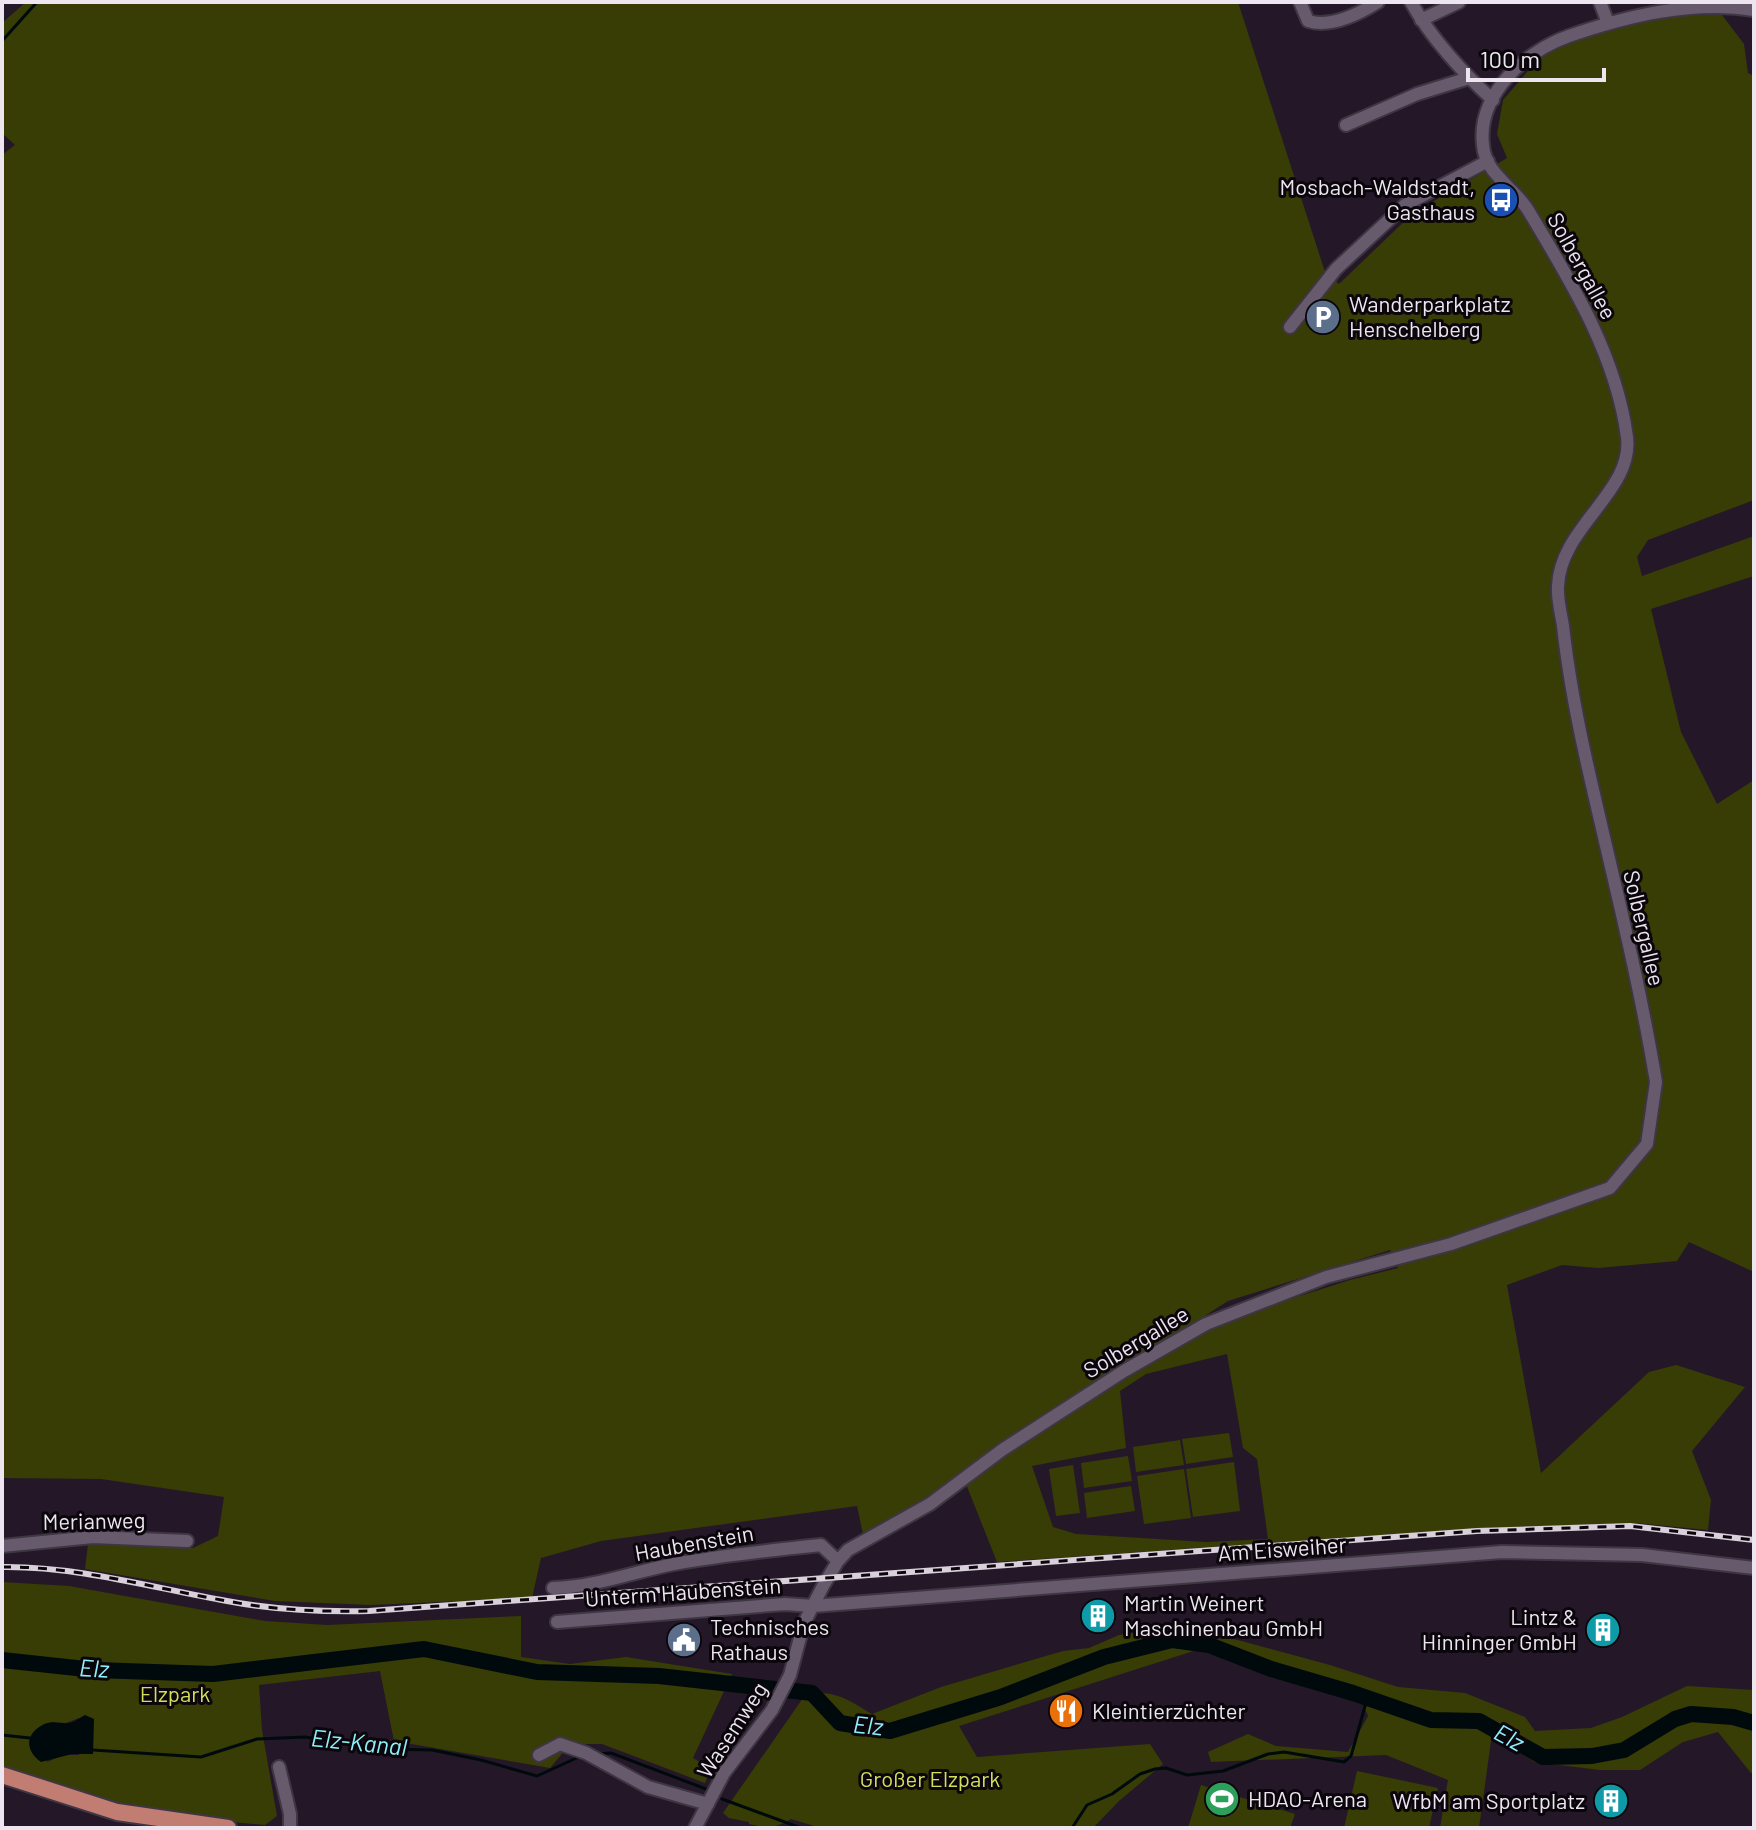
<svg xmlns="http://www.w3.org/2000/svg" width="1756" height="1830" font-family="Barlow,sans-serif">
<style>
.green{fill:#383c05;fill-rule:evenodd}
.water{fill:#000a0c}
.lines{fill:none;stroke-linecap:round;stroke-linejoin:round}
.stream{stroke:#000a0c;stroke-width:3}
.river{stroke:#000a0c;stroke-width:16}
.minor-casing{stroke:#3e3642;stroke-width:16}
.major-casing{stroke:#3e3642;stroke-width:20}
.minor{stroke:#685a6d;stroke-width:12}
.major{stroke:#c17d72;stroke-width:16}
.rail-casing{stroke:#d9d0db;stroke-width:6}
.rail{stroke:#0a060c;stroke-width:3;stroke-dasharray:9;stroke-linecap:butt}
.labels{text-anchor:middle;stroke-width:6;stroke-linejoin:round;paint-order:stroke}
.poi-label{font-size:22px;fill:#ede5ef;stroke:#0a060c;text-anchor:start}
.street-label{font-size:22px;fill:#ede5ef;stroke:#0a060c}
.park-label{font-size:22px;fill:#d3df5b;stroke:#0a060c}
.water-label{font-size:24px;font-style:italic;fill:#8ef0fa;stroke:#0a060c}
</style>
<rect width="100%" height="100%" fill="#241828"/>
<path class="green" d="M 26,2 L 1238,2 L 1325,272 L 1339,284 L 1412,214 L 1507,158 L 1497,134 L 1503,100 L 1545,51 L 1660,14 L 1722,15 L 1744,44 L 1748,73 L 1754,76 L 1754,500 L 1648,540 L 1637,557 L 1642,576 L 1754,536 L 1754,576 L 1651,609 L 1681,732 L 1717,804 L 1754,780 L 1754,1272 L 1689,1242 L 1677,1261 L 1598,1268 L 1562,1265 L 1507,1285 L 1541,1473 L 1649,1372 L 1676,1365 L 1745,1387 L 1692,1451 L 1711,1500 L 1708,1530 L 1635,1523 L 1484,1528 L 997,1562 L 966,1484 L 1006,1455 L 1209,1325 L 1350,1280 L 1398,1268 L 1390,1250 L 1228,1301 L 1002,1445 L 927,1500 L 863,1534 L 857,1506 L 601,1541 L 541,1558 L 532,1598 L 370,1605 L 275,1601 L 85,1569 L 88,1544 L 193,1548 L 218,1536 L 224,1497 L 101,1479 L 2,1478 L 2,155 L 15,145 L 2,133 L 2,23 ZM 1227,1354 L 1243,1448 L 1257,1459 L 1268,1539 L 1206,1542 L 1076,1534 L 1053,1527 L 1032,1466 L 1126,1448 L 1120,1391 L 1146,1374 Z
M 1229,1433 L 1233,1457 L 1186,1464 L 1182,1439 Z
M 1180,1440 L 1184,1465 L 1136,1472 L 1133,1447 Z
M 1128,1456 L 1132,1481 L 1084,1488 L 1081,1463 Z
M 1234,1462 L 1240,1511 L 1193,1517 L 1186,1469 Z
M 1073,1465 L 1080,1513 L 1056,1516 L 1049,1469 Z
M 1184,1469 L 1191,1518 L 1144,1524 L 1137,1476 Z
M 1131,1486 L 1135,1511 L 1087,1518 L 1084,1493 Z
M 2,1582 L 69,1586 L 265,1621 L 327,1625 L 521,1616 L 521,1657 L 570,1664 L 626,1657 L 732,1674 L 693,1758 L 711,1769 L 705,1783 L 602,1744 L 570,1744 L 550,1768 L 394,1741 L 380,1671 L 259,1685 L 262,1730 L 277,1816 L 265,1825 L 130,1812 L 68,1794 L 2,1766 ZM 79,1718 L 79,1755 L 63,1755 L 47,1762 L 51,1722 L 66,1723 Z
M 1182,1625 L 1330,1665 L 1398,1687 L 1465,1693 L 1525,1717 L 1535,1731 L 1591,1728 L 1622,1717 L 1687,1686 L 1754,1690 L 1754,1773 L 1751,1773 L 1718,1732 L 1683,1742 L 1640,1770 L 1600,1770 L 1534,1762 L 1492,1734 L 1479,1828 L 1440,1828 L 1448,1780 L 1386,1755 L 1211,1762 L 1208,1752 L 1248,1734 L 1276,1746 L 1348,1752 L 1368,1716 L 1363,1703 L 1206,1647 L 959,1726 L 977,1757 L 1150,1744 L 1163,1764 L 1119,1801 L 1093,1828 L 821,1828 L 791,1819 C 772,1830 768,1828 749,1824 L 749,1822 L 729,1818 L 723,1813 L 803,1698 C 829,1685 850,1701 872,1714 L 941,1687 L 1063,1651 L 1089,1648 L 1119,1635 Z
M 1357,1771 L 1438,1788 L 1429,1828 L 1344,1828 Z
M 1201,1785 L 1295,1814 L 1290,1828 L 1188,1828 Z"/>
<path class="water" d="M 85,1715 L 94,1719 L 93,1754 L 72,1754 L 41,1762 C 23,1749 26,1731 47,1723 C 54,1721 60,1724 67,1723 C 74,1723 79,1718 85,1715 Z"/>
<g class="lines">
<path class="stream" d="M 2,41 L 37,2
M 2,1735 L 30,1738
M 93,1750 L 201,1757 L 257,1739 L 305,1737 L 383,1749 L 432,1750 L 481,1760 L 537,1776 L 581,1756
M 596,1754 L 611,1753 L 706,1789
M 722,1799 L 801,1828
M 1072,1828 L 1087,1805 L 1112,1794 L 1140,1774 L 1155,1769 L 1166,1768 L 1187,1775 L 1223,1771 L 1268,1754 L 1284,1752 L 1344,1762 L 1351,1756 L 1367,1699"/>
<path class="river" d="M 2,1660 L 95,1670 L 213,1674 L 424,1649 L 537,1672 L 659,1676 L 812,1693 L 840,1723 L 890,1731 L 1001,1697 L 1104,1657 L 1172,1640 L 1209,1645 L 1271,1669 L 1353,1693 L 1431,1720 L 1479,1721 L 1543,1757 L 1592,1756 L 1624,1750 L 1675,1719 L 1691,1714 L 1733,1717 L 1754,1723"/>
<g class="minor-casing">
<path id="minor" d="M 1300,2 L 1308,21 C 1330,28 1359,14 1378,2
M 1411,2 C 1430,37 1464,74 1493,100
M 1600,2 L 1608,23
M 1421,20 L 1459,2
M 1346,125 L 1417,94 L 1469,78
M 1290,327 L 1336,269 L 1405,205 L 1488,161
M 2,1546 L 93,1537 L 187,1541
M 553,1588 C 595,1587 633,1572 674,1564 C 723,1555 772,1550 821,1545 L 838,1561
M 557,1622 L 785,1604 L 813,1606 L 1502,1552 L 1642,1555 L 1754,1568
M 539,1755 L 560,1744 L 586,1753 L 648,1787 L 708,1804
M 279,1767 L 290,1814 L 290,1828
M 695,1828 L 724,1773 L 772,1710 L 790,1675 L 804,1623 L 823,1586 L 838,1561 L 848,1550 L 930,1504 L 1002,1450 L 1124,1371 L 1206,1324 L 1326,1277 L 1451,1244 L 1610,1188 L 1647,1144 L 1656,1082 C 1638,973 1610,866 1586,759 C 1576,714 1568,671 1563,626 C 1561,613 1557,599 1558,586 C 1560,527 1634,491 1627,437 C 1616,354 1570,280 1528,210 C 1514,187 1485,174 1483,145 C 1477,94 1526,51 1569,36 C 1627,16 1692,0 1754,10"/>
</g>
<g class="major-casing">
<path id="major" d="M 2,1775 L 117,1812 L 228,1828"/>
</g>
<use href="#minor" class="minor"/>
<use href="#major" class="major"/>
<g class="rail-casing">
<path id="rail" d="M 2,1567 C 78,1566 153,1588 227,1601 C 274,1610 321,1612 369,1611 L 1477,1531 L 1630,1526 L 1754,1540"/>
</g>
<use href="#rail" class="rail"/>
</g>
<defs>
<g id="bus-disc" transform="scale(1.8)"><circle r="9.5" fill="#1a4fb4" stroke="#0a060c"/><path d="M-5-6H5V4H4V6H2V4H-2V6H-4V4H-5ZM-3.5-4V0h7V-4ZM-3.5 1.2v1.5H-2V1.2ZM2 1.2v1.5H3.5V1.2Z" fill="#fff"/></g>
<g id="parking-disc" transform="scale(1.8)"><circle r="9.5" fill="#5c6f8a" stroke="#0a060c"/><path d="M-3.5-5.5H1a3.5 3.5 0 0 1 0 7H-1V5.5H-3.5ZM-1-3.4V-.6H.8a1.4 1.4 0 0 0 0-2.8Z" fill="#fff"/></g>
<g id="building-disc" transform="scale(1.8)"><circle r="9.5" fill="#0f9aa8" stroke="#0a060c"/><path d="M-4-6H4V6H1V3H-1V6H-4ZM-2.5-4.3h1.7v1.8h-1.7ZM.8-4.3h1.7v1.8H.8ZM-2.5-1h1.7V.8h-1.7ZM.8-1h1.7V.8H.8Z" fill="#fff"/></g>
<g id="civic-disc" transform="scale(1.8)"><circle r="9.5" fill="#5c6f8a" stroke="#0a060c"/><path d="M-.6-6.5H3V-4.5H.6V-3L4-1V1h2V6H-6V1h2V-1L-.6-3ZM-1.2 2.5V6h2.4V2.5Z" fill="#fff"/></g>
<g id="restaurant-disc" transform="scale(1.8)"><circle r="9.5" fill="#e8710a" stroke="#0a060c"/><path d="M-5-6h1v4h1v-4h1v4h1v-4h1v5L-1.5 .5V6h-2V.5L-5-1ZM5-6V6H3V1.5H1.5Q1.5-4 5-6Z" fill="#fff"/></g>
<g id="stadium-disc" transform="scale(1.8)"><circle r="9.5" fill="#2e9e5b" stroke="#0a060c"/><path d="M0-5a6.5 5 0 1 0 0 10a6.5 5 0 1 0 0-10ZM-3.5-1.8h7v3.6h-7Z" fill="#fff"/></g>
</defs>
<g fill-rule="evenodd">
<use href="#bus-disc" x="1501" y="200"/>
<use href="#parking-disc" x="1323" y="317"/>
<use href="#building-disc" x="1098" y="1616"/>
<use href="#building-disc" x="1603" y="1630"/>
<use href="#civic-disc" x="684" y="1640"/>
<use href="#restaurant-disc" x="1066" y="1711"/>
<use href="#stadium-disc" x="1222" y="1799"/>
<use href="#building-disc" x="1611" y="1801"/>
</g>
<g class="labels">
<g class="poi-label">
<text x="1475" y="195" text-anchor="end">Mosbach-Waldstadt,<tspan x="1475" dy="25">Gasthaus</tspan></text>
<text x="1349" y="312">Wanderparkplatz<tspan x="1349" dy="25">Henschelberg</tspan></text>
<text x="1124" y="1611">Martin Weinert<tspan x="1124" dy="25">Maschinenbau GmbH</tspan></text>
<text x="1577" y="1625" text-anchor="end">Lintz &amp;<tspan x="1577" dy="25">Hinninger GmbH</tspan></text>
<text x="710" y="1635">Technisches<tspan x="710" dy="25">Rathaus</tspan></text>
<text x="1092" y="1719">Kleintierzüchter</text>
<text x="1248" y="1807">HDAO-Arena</text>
<text x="1585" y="1809" text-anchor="end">WfbM am Sportplatz</text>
</g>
<g class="street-label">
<text transform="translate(1582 266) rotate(61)" y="8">Solbergallee</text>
<text transform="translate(1644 928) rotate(77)" y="8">Solbergallee</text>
<text transform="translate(1136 1342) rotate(-31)" y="8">Solbergallee</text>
<text transform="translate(94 1521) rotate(-1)" y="8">Merianweg</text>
<text transform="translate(694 1543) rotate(-10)" y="8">Haubenstein</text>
<text transform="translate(1282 1549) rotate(-4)" y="8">Am Eisweiher</text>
<text transform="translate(683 1592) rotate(-4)" y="8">Unterm Haubenstein</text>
<text transform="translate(732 1730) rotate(-57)" y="8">Wasemweg</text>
</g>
<g class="park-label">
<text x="175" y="1702">Elzpark</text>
<text x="930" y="1787">Großer Elzpark</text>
</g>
<g class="water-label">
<text transform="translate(94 1669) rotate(4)" y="8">Elz</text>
<text transform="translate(868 1726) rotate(6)" y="8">Elz</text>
<text transform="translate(1509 1738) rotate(29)" y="8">Elz</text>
<text transform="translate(359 1743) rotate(6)" y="8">Elz-Kanal</text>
</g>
</g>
<rect width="1756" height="1830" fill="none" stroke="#ede5ef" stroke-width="8"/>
<path d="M1468 68v12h136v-12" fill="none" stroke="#ede5ef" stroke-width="4"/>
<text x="1480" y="68" font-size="24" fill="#ede5ef" stroke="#0a060c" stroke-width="6" paint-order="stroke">100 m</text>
</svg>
